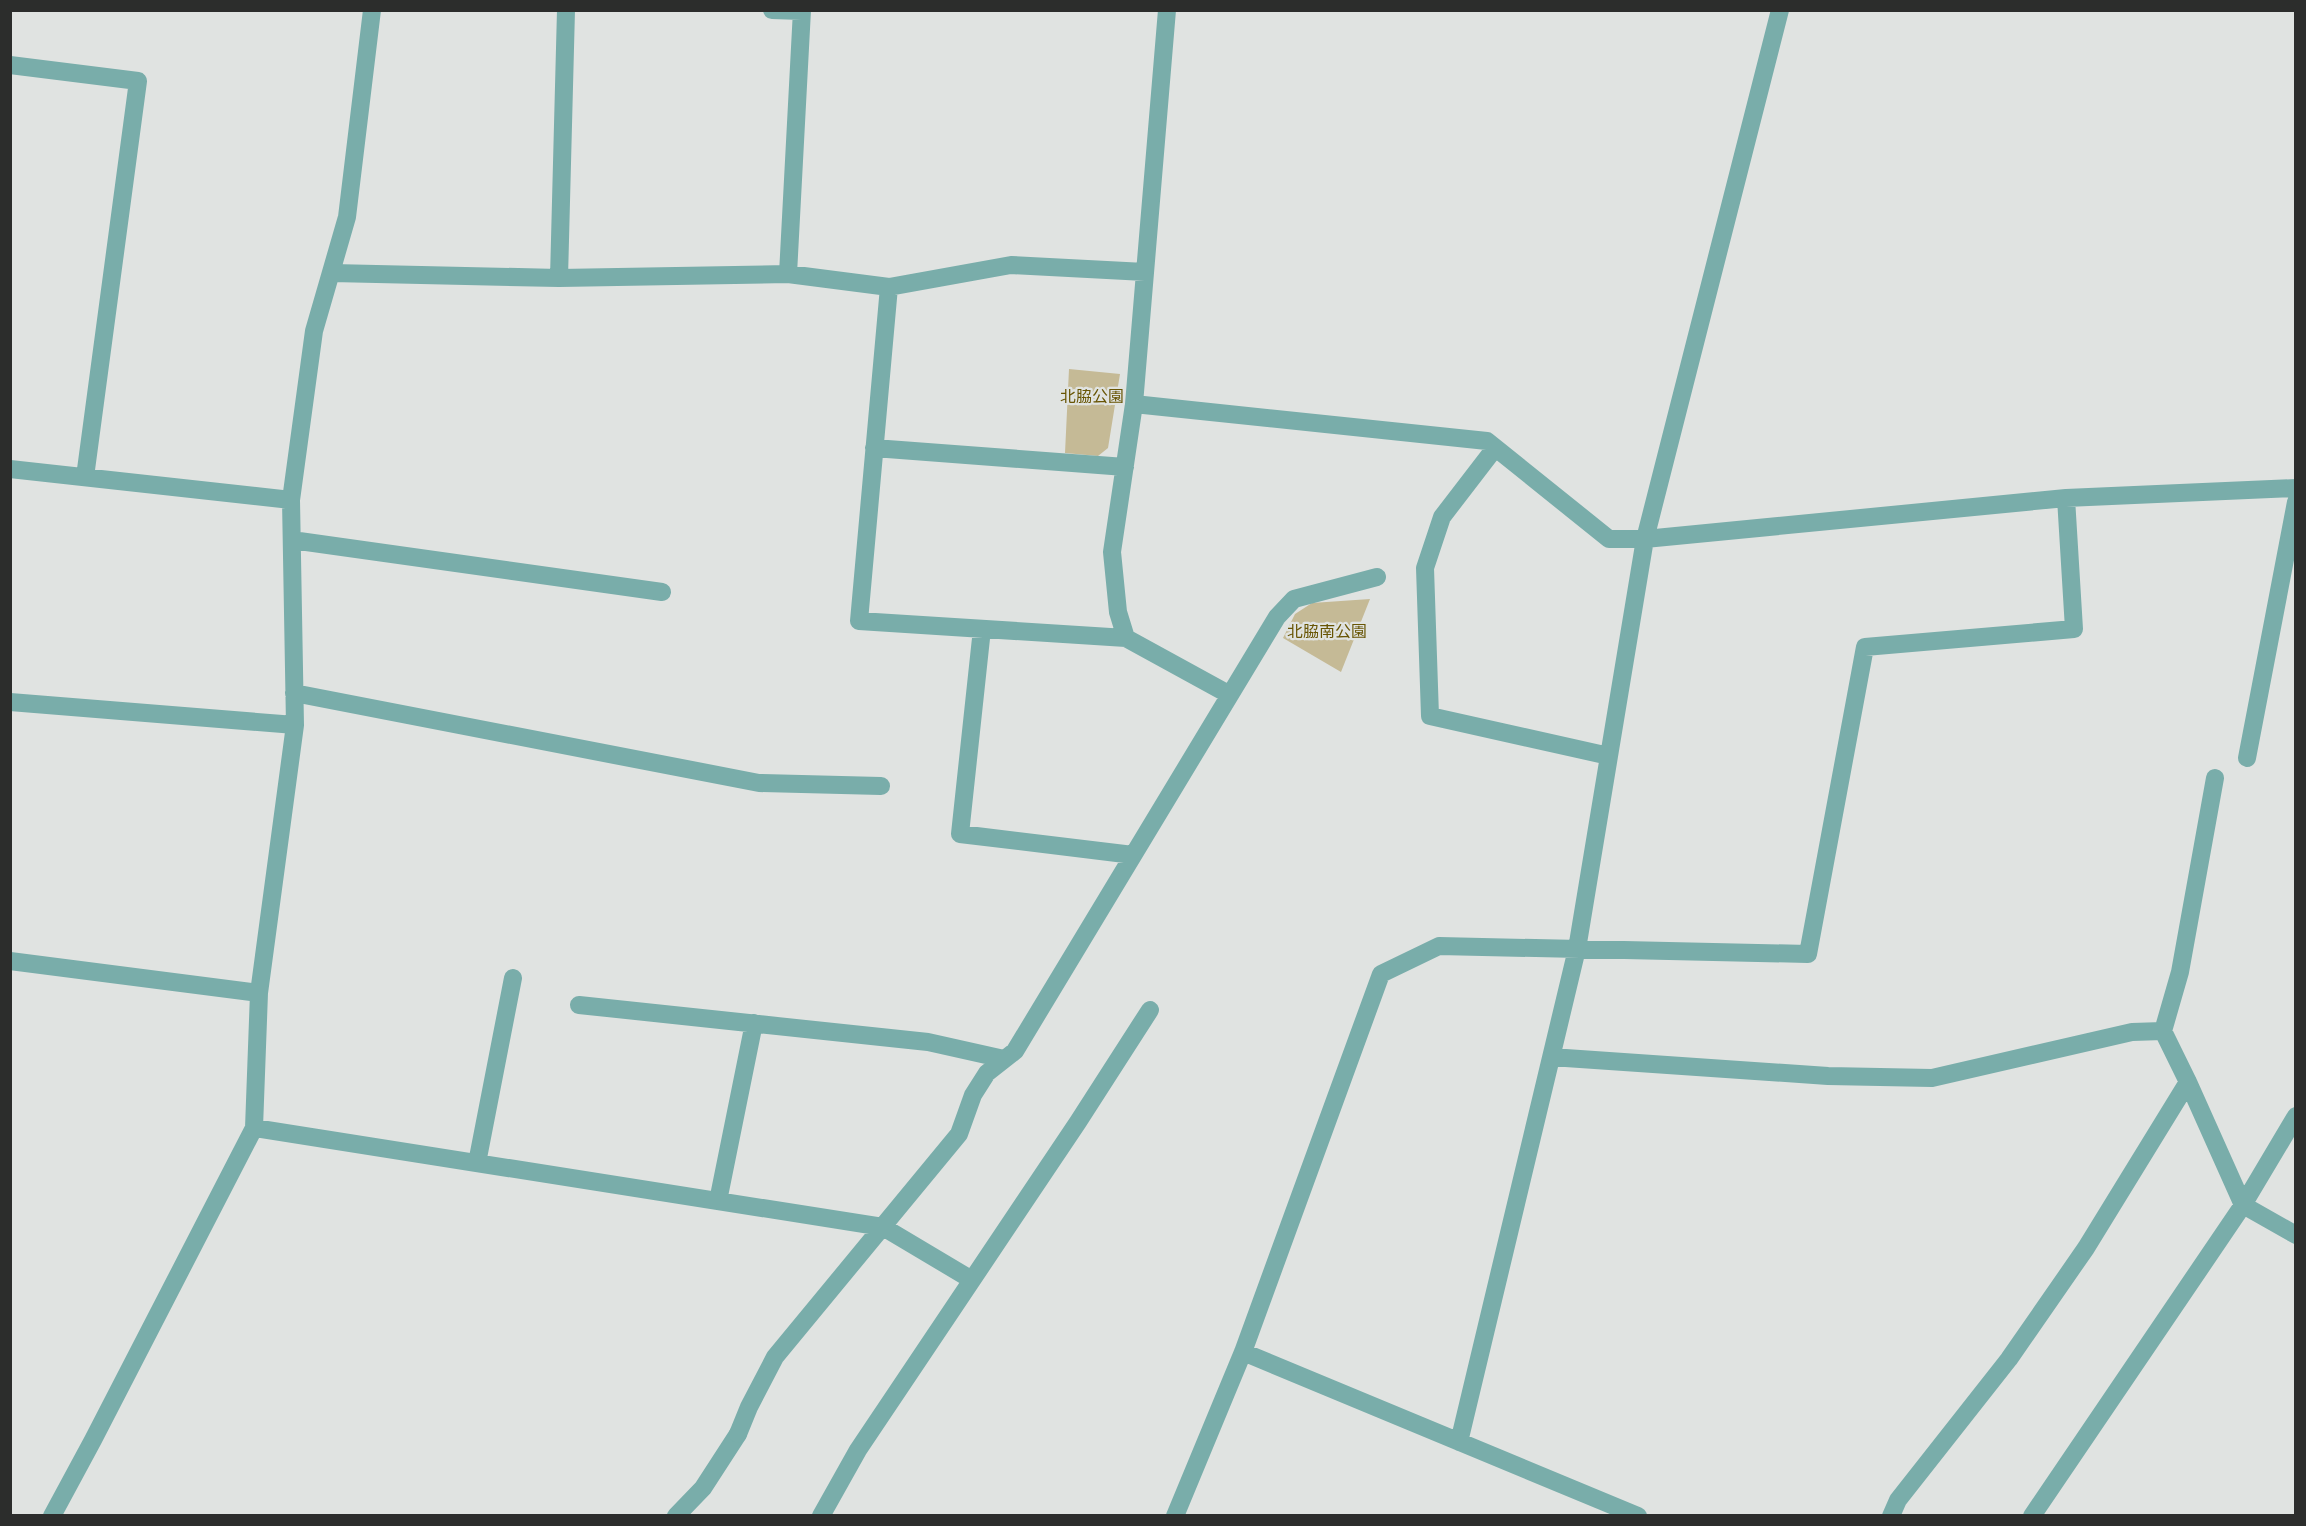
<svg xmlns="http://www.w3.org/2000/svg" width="2306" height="1526" font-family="Jost,'Noto Sans JP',sans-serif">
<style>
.green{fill:#c5ba96}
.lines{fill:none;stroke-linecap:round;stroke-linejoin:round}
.lane{stroke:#79adaa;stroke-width:18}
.street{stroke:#79adaa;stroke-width:18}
.labels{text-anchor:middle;stroke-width:4.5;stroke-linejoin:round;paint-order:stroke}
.park-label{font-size:16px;fill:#685504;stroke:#e0e3e1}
</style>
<rect width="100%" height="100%" fill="#e0e3e1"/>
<path class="green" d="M 1069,369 L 1120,374 L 1108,448 L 1098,456 L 1065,453 Z
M 1370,599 L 1341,672 L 1283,638 L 1295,614 L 1312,603 Z"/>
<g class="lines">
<path class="lane" d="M 676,1516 L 703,1488 L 738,1434"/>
<path class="street" d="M 772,10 L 802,11
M 1167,10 L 1134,404 L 1112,552 L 1118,612 L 1126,638 L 1230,695
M 10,65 L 138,81 L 85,477
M 332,273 L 559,278 L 788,274 L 889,287 L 1011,265 L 1145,272
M 788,274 L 802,10
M 559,278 L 566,10
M 889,287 L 859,621 L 1126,638
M 1134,404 L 1487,441 L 1609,539 L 1645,539 L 2066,498 L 2296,488
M 874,448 L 1125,467
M 1495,448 L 1442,517 L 1425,568 L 1430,716 L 1609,756
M 10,469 L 291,500
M 292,540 L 662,592
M 982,629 L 960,834 L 1133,855
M 294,693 L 759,783 L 881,786
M 10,702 L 295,725
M 2247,758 L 2296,502
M 10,961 L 259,993
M 579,1005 L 928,1042 L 1004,1059
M 2163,1031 L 2180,972 L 2215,778
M 1551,1057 L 1828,1076 L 1932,1078 L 2132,1032 L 2163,1031 L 2188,1082 L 2243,1205 L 2296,1235
M 254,1128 L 883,1227 L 972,1280
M 477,1163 L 513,978
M 718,1201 L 754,1023
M 1243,1352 L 1638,1516
M 738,1434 L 749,1407 L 775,1357 L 959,1134 L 973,1095 L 987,1073 L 1015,1051 L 1277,617 L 1294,599 L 1377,577
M 1459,1442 L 1577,949 L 1645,539 L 1780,10
M 52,1516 L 93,1440 L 254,1128 L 259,993 L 295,725 L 291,500 L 314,331 L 347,217 L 372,10
M 821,1516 L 858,1450 L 1078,1122 L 1150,1010
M 1175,1516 L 1243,1352 L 1381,974 L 1439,946 L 1808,954 L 1865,647 L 2074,629 L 2066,498
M 1891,1516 L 1898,1500 L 2009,1359 L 2086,1248 L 2188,1082
M 2032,1516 L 2243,1205 L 2296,1116"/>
</g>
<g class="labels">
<g class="park-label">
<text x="1092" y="402">北脇公園</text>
<text x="1327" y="637">北脇南公園</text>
</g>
</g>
<rect width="2306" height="1526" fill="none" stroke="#2c2d2c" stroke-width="24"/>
</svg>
